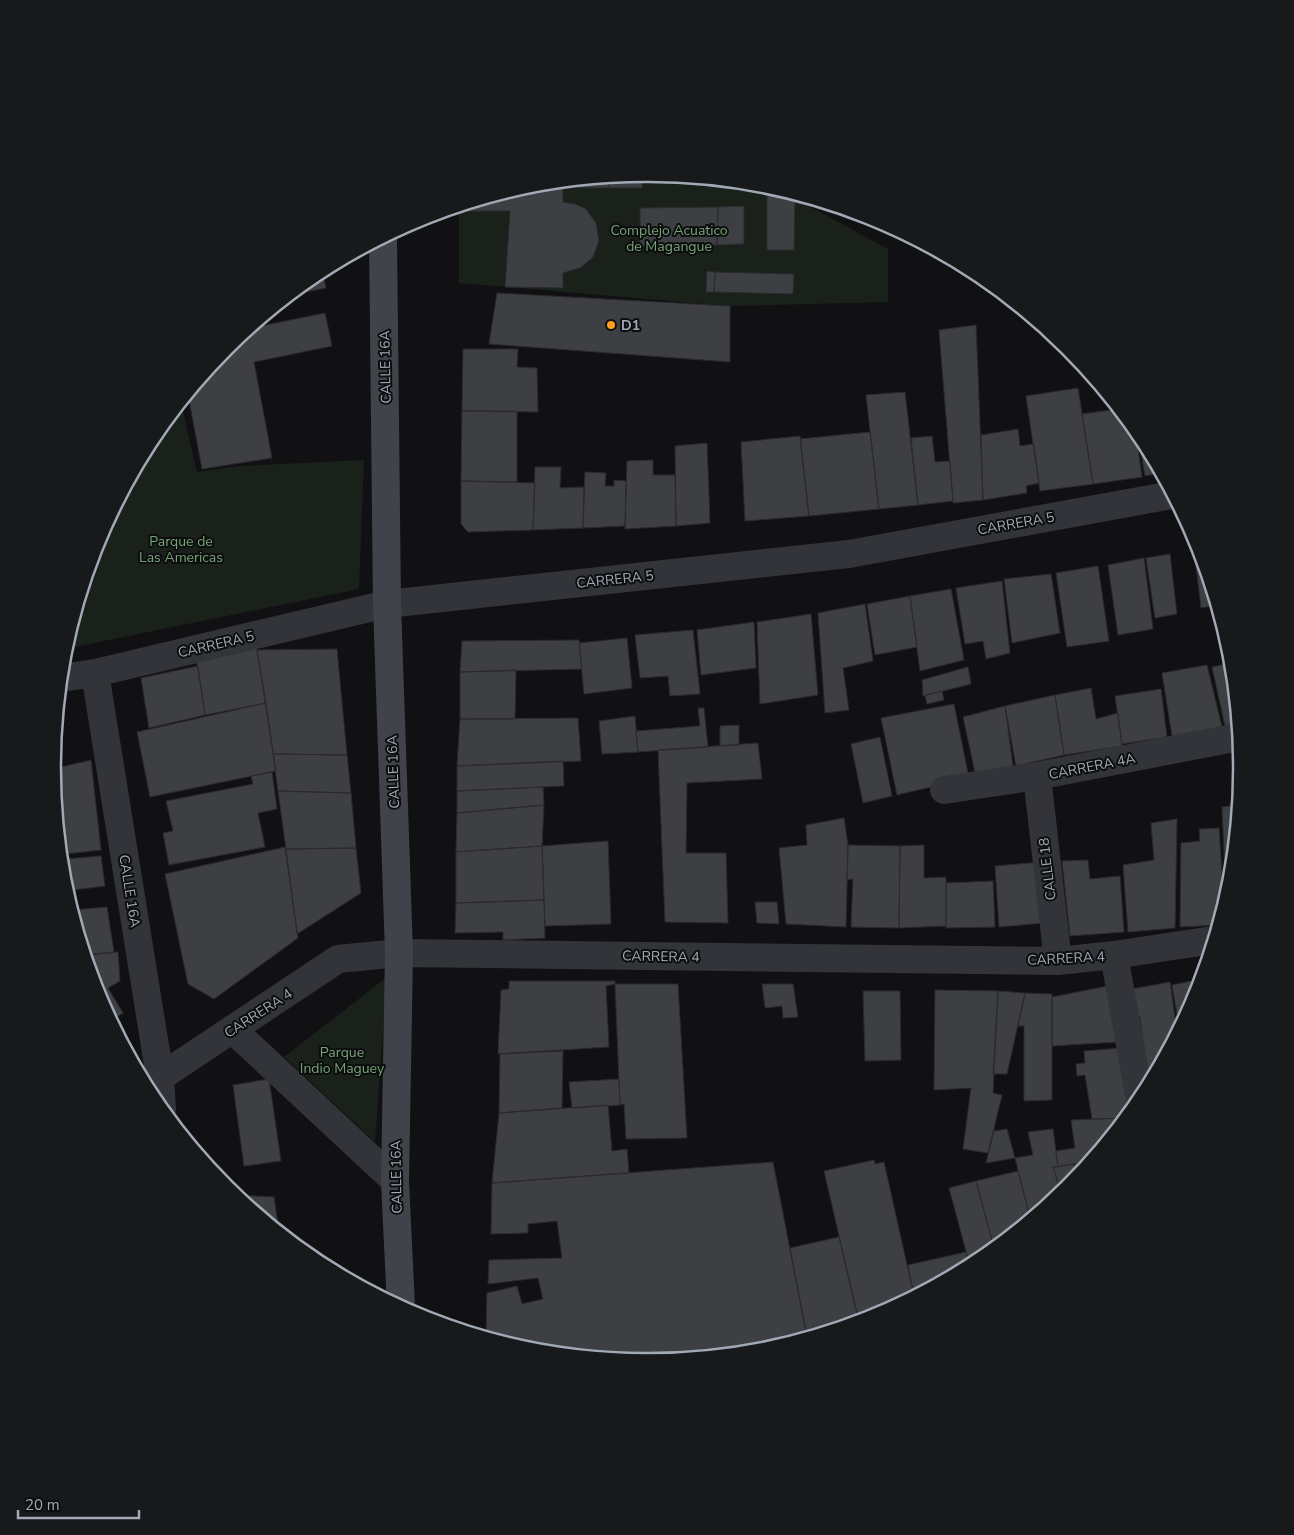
<svg xmlns="http://www.w3.org/2000/svg" width="1294" height="1535" font-family="'Nunito Sans',sans-serif">
<style>
.green{fill:#19211a}
.building{fill:#3d3f43;stroke:#2b2b2f}
.lines{fill:none;stroke-linecap:round;stroke-linejoin:round}
.minor{stroke:#323439;stroke-width:28}
.secondary{stroke:#404349;stroke-width:28}
.poi-dot{fill:#ff9e1d;stroke:#0c0d0e;stroke-width:2}
.labels{text-anchor:middle;stroke-width:4;stroke-linejoin:round;paint-order:stroke}
.park-label{font-size:14px;fill:#77a376;stroke:#0c0d0e}
.poi-label{font-size:14px;font-weight:bold;fill:#a1a9b5;stroke:#0c0d0e;text-anchor:start}
.street-label{font-size:14px;fill:#a1a9b5;stroke:#0c0d0e}
.rim{fill:none;stroke:#a1a9b5;stroke-width:2.5}
</style>
<rect width="100%" height="100%" fill="#111113"/>
<path class="green" d="M 652,173 L 763,184 L 798,195 L 798,200 L 888,249 L 888,302 L 730,306 L 459,283 L 459,206 L 531,184 L 622,175 L 651,176 Z
M 841,208 C 891,223 958,257 999,291 Z
M 181,403 L 197,472 L 238,466 L 364,460 L 359,589 L 65,649 L 98,540 L 153,437 Z
M 387,977 L 375,1142 L 284,1057 Z"/>
<path class="building" d="M 643,173 L 642,188 L 609,188 L 609,177 Z
M 609,177 L 609,188 L 522,187 L 531,184 Z
M 767,186 L 795,194 L 794,250 L 767,250 Z
M 522,187 L 563,187 L 563,202 L 575,204 L 586,209 L 596,223 L 599,241 L 593,257 L 580,268 L 563,273 L 563,288 L 505,287 L 510,211 L 462,211 L 462,205 Z
M 744,206 L 744,244 L 717,245 L 718,207 Z
M 718,207 L 717,245 L 640,246 L 640,208 Z
M 707,271 L 715,272 L 714,292 L 706,292 Z
M 715,272 L 794,274 L 793,294 L 714,292 Z
M 317,273 L 323,273 L 326,288 L 290,295 Z
M 497,293 L 730,306 L 730,362 L 489,344 Z
M 325,313 L 332,346 L 254,362 L 272,458 L 202,469 L 188,394 L 227,347 L 260,320 L 261,326 Z
M 976,325 L 983,500 L 953,503 L 939,330 Z
M 463,349 L 518,349 L 517,367 L 537,368 L 538,412 L 462,411 Z
M 1078,388 L 1093,484 L 1040,491 L 1026,396 Z
M 905,392 L 918,505 L 879,509 L 866,395 Z
M 1118,409 L 1135,429 L 1142,477 L 1093,484 L 1082,414 Z
M 462,411 L 517,411 L 517,482 L 461,481 Z
M 1018,429 L 1020,446 L 1034,444 L 1039,483 L 1026,486 L 1027,493 L 983,500 L 981,435 Z
M 870,432 L 879,509 L 809,516 L 800,439 Z
M 1138,433 L 1141,437 L 1160,473 L 1145,476 Z
M 800,436 L 809,516 L 745,521 L 741,442 Z
M 932,436 L 935,462 L 950,461 L 953,501 L 918,505 L 911,438 Z
M 707,443 L 710,523 L 676,526 L 675,446 Z
M 653,460 L 653,475 L 675,475 L 676,526 L 625,529 L 627,461 Z
M 535,467 L 561,467 L 560,488 L 584,487 L 583,528 L 533,530 Z
M 585,472 L 606,473 L 605,486 L 614,486 L 614,480 L 626,481 L 625,526 L 583,528 Z
M 461,481 L 535,483 L 533,530 L 468,532 L 461,524 Z
M 1199,548 L 1216,605 L 1201,608 L 1194,549 Z
M 1170,554 L 1177,614 L 1155,618 L 1146,558 Z
M 1144,558 L 1153,629 L 1118,635 L 1108,565 Z
M 1098,566 L 1109,641 L 1067,647 L 1056,573 Z
M 1051,574 L 1060,633 L 1012,643 L 1004,579 Z
M 1002,581 L 1010,653 L 986,659 L 983,641 L 965,644 L 956,588 Z
M 951,589 L 964,660 L 920,671 L 910,596 Z
M 910,596 L 917,647 L 875,655 L 867,604 Z
M 865,604 L 873,661 L 843,668 L 849,710 L 825,713 L 818,613 Z
M 811,614 L 818,695 L 760,704 L 757,622 Z
M 754,622 L 756,668 L 701,675 L 697,630 Z
M 693,630 L 700,694 L 670,696 L 668,676 L 640,678 L 635,635 Z
M 627,638 L 632,688 L 584,694 L 579,643 Z
M 579,640 L 582,669 L 460,672 L 462,641 Z
M 256,644 L 266,703 L 205,715 L 196,657 Z
M 337,649 L 347,755 L 273,754 L 257,650 Z
M 1231,663 L 1237,727 L 1225,726 L 1212,667 Z
M 1207,665 L 1222,727 L 1172,736 L 1162,673 Z
M 198,666 L 205,715 L 149,728 L 141,678 Z
M 968,667 L 971,684 L 923,696 L 922,680 Z
M 516,670 L 515,719 L 460,719 L 460,672 Z
M 1091,688 L 1096,719 L 1118,713 L 1122,746 L 1064,755 L 1055,695 Z
M 1161,689 L 1167,737 L 1122,744 L 1115,696 Z
M 942,691 L 944,700 L 927,704 L 925,695 Z
M 1055,695 L 1064,755 L 1016,766 L 1005,706 Z
M 266,703 L 276,771 L 150,797 L 137,732 Z
M 954,704 L 969,778 L 897,795 L 881,718 Z
M 1005,706 L 1013,766 L 976,777 L 963,717 Z
M 698,708 L 704,708 L 708,747 L 638,752 L 636,731 L 700,726 Z
M 635,716 L 638,752 L 602,754 L 599,721 Z
M 578,718 L 581,761 L 457,766 L 460,719 Z
M 739,725 L 739,745 L 720,746 L 720,726 Z
M 880,737 L 892,796 L 863,803 L 851,744 Z
M 758,743 L 762,779 L 687,783 L 686,853 L 726,853 L 728,923 L 665,922 L 658,750 Z
M 273,754 L 347,755 L 351,793 L 278,791 Z
M 91,760 L 101,850 L 65,854 L 65,859 L 101,856 L 105,886 L 66,891 L 53,769 Z
M 563,761 L 564,786 L 457,791 L 457,766 Z
M 272,772 L 277,809 L 258,813 L 265,847 L 169,865 L 163,833 L 173,831 L 166,801 L 253,784 L 251,776 Z
M 543,787 L 544,805 L 457,813 L 457,791 Z
M 278,791 L 351,793 L 356,848 L 286,849 Z
M 544,805 L 542,846 L 456,852 L 457,813 Z
M 1238,805 L 1235,831 L 1231,832 L 1235,838 L 1230,884 L 1226,896 L 1222,807 Z
M 844,818 L 848,845 L 846,927 L 786,924 L 779,848 L 807,845 L 806,825 Z
M 1177,819 L 1175,928 L 1128,932 L 1123,865 L 1154,860 L 1151,823 Z
M 1219,828 L 1224,905 L 1217,925 L 1180,927 L 1181,843 L 1200,841 L 1199,829 Z
M 608,841 L 611,924 L 545,926 L 542,846 Z
M 848,845 L 900,846 L 899,928 L 851,927 L 853,879 L 847,880 Z
M 924,845 L 924,878 L 946,877 L 946,926 L 899,928 L 900,846 Z
M 542,846 L 544,900 L 456,903 L 456,852 Z
M 285,847 L 298,938 L 214,999 L 188,984 L 165,874 Z
M 356,848 L 361,893 L 297,934 L 286,849 Z
M 1088,860 L 1090,879 L 1120,876 L 1124,932 L 1070,936 L 1062,861 Z
M 1041,862 L 1044,923 L 999,927 L 995,866 Z
M 993,881 L 995,927 L 946,928 L 946,883 Z
M 544,900 L 545,938 L 503,940 L 503,932 L 455,933 L 456,903 Z
M 755,902 L 777,902 L 779,924 L 757,923 Z
M 107,907 L 114,952 L 86,955 L 72,910 Z
M 118,952 L 120,981 L 108,988 L 123,1013 L 112,1020 L 128,1046 L 126,1048 L 98,995 L 86,955 Z
M 1201,979 L 1196,995 L 1179,1026 L 1172,985 Z
M 509,981 L 615,981 L 615,984 L 606,986 L 609,1047 L 498,1054 L 501,990 L 509,989 Z
M 1170,982 L 1177,1031 L 1149,1084 L 1140,1017 L 1136,1017 L 1132,989 Z
M 615,984 L 678,984 L 687,1138 L 626,1139 L 624,1104 L 620,1105 Z
M 762,984 L 793,984 L 798,1017 L 783,1018 L 782,1006 L 765,1008 Z
M 1108,986 L 1117,1042 L 1052,1046 L 1052,997 Z
M 935,990 L 998,991 L 993,1093 L 1002,1095 L 988,1153 L 963,1149 L 971,1088 L 934,1090 Z
M 863,991 L 900,991 L 901,1060 L 865,1061 Z
M 998,991 L 1025,993 L 1007,1074 L 993,1074 Z
M 1025,993 L 1052,994 L 1052,1100 L 1024,1101 L 1024,1026 L 1018,1026 Z
M 1121,1048 L 1130,1111 L 1125,1118 L 1092,1119 L 1085,1075 L 1077,1076 L 1076,1064 L 1085,1063 L 1084,1051 Z
M 563,1051 L 562,1108 L 499,1113 L 500,1054 Z
M 269,1079 L 281,1161 L 244,1166 L 233,1085 Z
M 619,1079 L 620,1105 L 572,1108 L 569,1082 Z
M 608,1105 L 612,1151 L 627,1149 L 629,1173 L 492,1183 L 499,1113 Z
M 1125,1118 L 1089,1161 L 1058,1167 L 1056,1151 L 1075,1148 L 1071,1120 Z
M 1007,1129 L 1015,1158 L 986,1163 L 994,1131 Z
M 1053,1129 L 1058,1167 L 1053,1167 L 1061,1193 L 1030,1218 L 1015,1158 L 1033,1155 L 1028,1132 Z
M 874,1160 L 875,1164 L 884,1162 L 914,1296 L 874,1317 L 859,1322 L 824,1171 Z
M 1089,1161 L 1077,1176 L 1074,1164 Z
M 773,1162 L 807,1337 L 763,1351 L 647,1362 L 531,1351 L 486,1337 L 487,1293 L 517,1286 L 522,1304 L 543,1299 L 538,1278 L 488,1284 L 489,1260 L 562,1258 L 557,1221 L 528,1224 L 528,1233 L 491,1234 L 492,1183 Z
M 1074,1164 L 1077,1176 L 1061,1193 L 1053,1167 Z
M 1018,1171 L 1030,1218 L 994,1248 L 976,1181 Z
M 976,1181 L 994,1248 L 970,1266 L 949,1188 Z
M 235,1195 L 274,1197 L 279,1231 Z
M 839,1237 L 859,1322 L 807,1337 L 790,1248 Z
M 966,1252 L 970,1266 L 914,1296 L 908,1265 Z"/>
<g class="lines">
<path class="minor" d="M 95,673 L 160,1077 L 162,1109
M 61,678 L 95,673 L 387,604 L 849,554 L 1172,495
M 1037,776 L 1058,961
M 944,790 L 1037,776 L 1239,737
M 1114,955 L 1140,1100
M 232,1029 L 395,1181
M 147,1086 L 338,959 L 399,953 L 1058,961 L 1114,955 L 1213,940"/>
<path class="secondary" d="M 383,238 L 387,604 L 399,953 L 395,1181 L 401,1307"/>
</g>
<circle class="poi-dot" cx="611" cy="325" r="5"/>
<g class="labels">
<g class="park-label">
<text x="669" y="235">Complejo Acuatico<tspan x="669" dy="16">de Magangue</tspan></text>
<text x="181" y="546">Parque de<tspan x="181" dy="16">Las Americas</tspan></text>
<text x="342" y="1057">Parque<tspan x="342" dy="16">Indio Maguey</tspan></text>
</g>
<g class="poi-label">
<text x="621" y="330">D1</text>
</g>
<g class="street-label">
<text transform="translate(385 367) rotate(-91)" y="5">CALLE 16A</text>
<text transform="translate(1016 523) rotate(-10)" y="5">CARRERA 5</text>
<text transform="translate(615 579) rotate(-6)" y="5">CARRERA 5</text>
<text transform="translate(216 644) rotate(-13)" y="5">CARRERA 5</text>
<text transform="translate(1092 766) rotate(-11)" y="5">CARRERA 4A</text>
<text transform="translate(393 772) rotate(-92)" y="5">CALLE 16A</text>
<text transform="translate(1047 869) rotate(-97)" y="5">CALLE 18</text>
<text transform="translate(130 891) rotate(81)" y="5">CALLE 16A</text>
<text transform="translate(661 956) rotate(1)" y="5">CARRERA 4</text>
<text transform="translate(1066 958) rotate(-3)" y="5">CARRERA 4</text>
<text transform="translate(258 1013) rotate(-33)" y="5">CARRERA 4</text>
<text transform="translate(396 1177) rotate(-91)" y="5">CALLE 16A</text>
</g>
</g>
<path d="M0 0H1294V1535H0ZM646 182H648A585 585 0 0 1 1233 767V768A585 585 0 0 1 648 1353H646A585 585 0 0 1 61 768V767A585 585 0 0 1 646 182Z" fill="#18191b" fill-rule="evenodd"/>
<path class="rim" d="M646 182H648A585 585 0 0 1 1233 767V768A585 585 0 0 1 648 1353H646A585 585 0 0 1 61 768V767A585 585 0 0 1 646 182Z"/>
<path d="M18 1510v8h121v-8" fill="none" stroke="#a1a9b5" stroke-width="2.5"/>
<text x="25" y="1510" font-size="15" fill="#a1a9b5" stroke="#0c0d0e" stroke-width="4" paint-order="stroke">20 m</text>
</svg>
